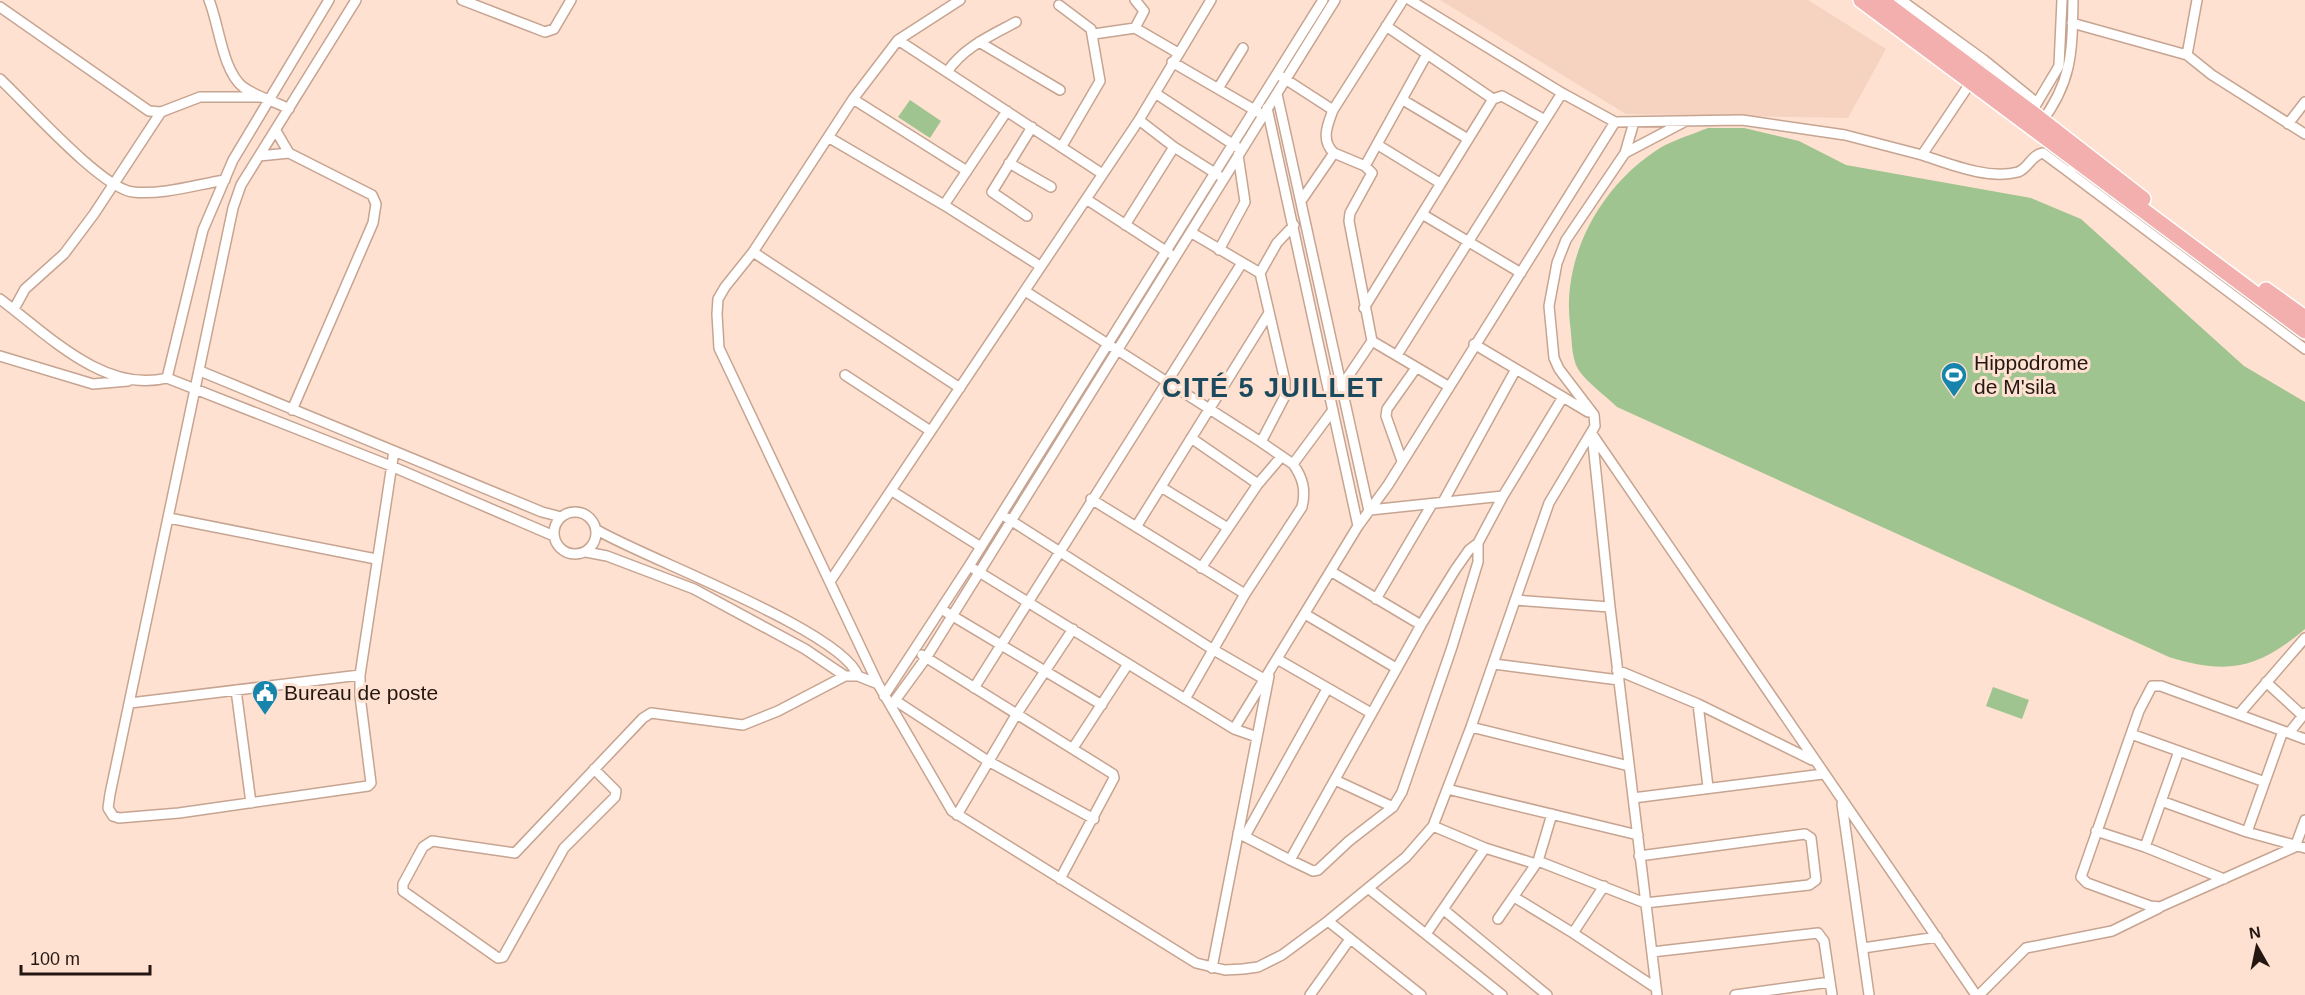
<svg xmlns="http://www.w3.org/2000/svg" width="2305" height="995" font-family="Arial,sans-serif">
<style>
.built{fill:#f6d3c0}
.green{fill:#9fc48f}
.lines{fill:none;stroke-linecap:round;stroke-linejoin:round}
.minor-casing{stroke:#c6a491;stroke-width:12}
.primary-casing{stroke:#fff;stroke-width:18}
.minor{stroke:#fff;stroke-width:9}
.primary{stroke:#f3aeae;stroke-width:15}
.labels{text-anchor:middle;stroke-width:6;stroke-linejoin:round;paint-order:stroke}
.poi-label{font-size:21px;fill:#241711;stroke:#fee1d1;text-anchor:start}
.district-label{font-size:27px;font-weight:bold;letter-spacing:1.5px;fill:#1b495d;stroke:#fee1d1}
</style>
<rect width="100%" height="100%" fill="#fee1d1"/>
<path class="built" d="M 1440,0 L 1808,0 L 1886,49 L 1848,118 L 1626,114 Z"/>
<path class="green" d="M 910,100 L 941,121 L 930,138 L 898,117 Z
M 1708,128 L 1744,128 L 1799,141 L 1846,165 L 2031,198 L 2081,219 L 2244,366 L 2305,402 L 2305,629 C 2258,669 2227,675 2169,657 L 1617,407 C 1605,395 1587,383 1578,369 C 1571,357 1572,337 1570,324 C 1562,258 1599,189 1654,152 C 1669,141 1691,135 1708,128 Z
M 1993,687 L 2029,700 L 2022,719 L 1986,706 Z"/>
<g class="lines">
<g class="minor-casing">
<path id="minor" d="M 209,0 C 219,24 222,70 243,87 C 257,97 274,101 289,109
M 329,0 L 233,160 L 203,230 L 167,378 L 391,466 L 554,536
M 356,0 L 241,185 L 233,208 L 110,794 L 108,808 L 113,816 L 119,818 L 179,813 L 368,786 L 371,783 L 360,696 L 360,675 L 394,451
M 462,0 L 545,32 L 554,29 L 571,0
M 960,0 L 898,40 L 853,99 L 753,252 L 725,287 L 718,299 L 717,314 L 719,348 L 878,684 L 952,811 L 1196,963 L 1225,970 L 1243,969 L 1258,967 L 1282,955 L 1328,921 L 1406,857 L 1433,826 L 1471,727 L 1549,503 L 1595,426 L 1594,415 L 1559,369 L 1554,358 L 1549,306 L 1557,263 L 1566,240 L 1625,153 L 1634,122
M 1135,0 L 1144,11 L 1135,28 L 1178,53
M 1410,0 L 1562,93 L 1615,122 L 1742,120 L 1845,135 L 1922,155 L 1973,79
M 1901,0 L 1984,60 L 2037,103
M 1059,5 L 1091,29 L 1100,81 L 1062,146
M 0,7 L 149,111 L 161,112 L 200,97 L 260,97
M 2072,23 L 2187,55 L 2197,0
M 1094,34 L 1135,28
M 898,40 L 1101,173
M 979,42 L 1060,90
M 1427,54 L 1493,99
M 2187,55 L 2212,75 L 2305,134
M 1172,62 L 1258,112
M 947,72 C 964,47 990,36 1016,22
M 1282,77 L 1333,110 C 1328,124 1320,140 1334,153 L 1301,201
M 0,79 C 26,103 102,189 133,192 C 163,195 195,185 225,180
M 1219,87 L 1243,48
M 1155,93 L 1237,147
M 1277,94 L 1369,511
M 853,99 L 967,171
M 1403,100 L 1468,139
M 1267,108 L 1358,526
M 2034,108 L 2059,66 L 2062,0
M 1333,110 L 1403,0
M 1139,120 L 1174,147 L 1218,175
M 2040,124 C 2073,81 2072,51 2073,0
M 2288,124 L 2305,102
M 276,131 L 289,153 L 372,195 L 376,204 L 373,223 L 292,410
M 828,137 L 944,205 L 1040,266
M 1378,145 L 1440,183
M 1334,153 L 1365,166 L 1372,173 L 1350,213 L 1349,221 L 1372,341 L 1343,384
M 1625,153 L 1684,122
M 1922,155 C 1950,164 1988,180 2018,172 C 2029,168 2031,155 2043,153 L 2070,173 L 2072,169
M 259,156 L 289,153
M 1009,163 L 1051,187
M 1365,166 L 1427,54 L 1386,26
M 2070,173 L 2305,349
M 1086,199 L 1169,253
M 944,205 L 1007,111
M 1422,214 L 1521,273
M 1027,216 L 992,192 L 1032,127
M 1125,225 L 1174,147
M 1294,225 L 1277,243 L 1260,273 L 1285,381 L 1285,396 L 1261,442 L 1293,464 L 1333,410
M 1192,233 L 1260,273
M 1219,250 L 1245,202 L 1238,155
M 753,252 L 960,388
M 1025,291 L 1261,442
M 0,299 C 47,334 104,394 167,378
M 1364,308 L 1493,99 L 1502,96 L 1545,120 L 1562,93
M 14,309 L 25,289 L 64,254 L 94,214 L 161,112
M 1372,341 L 1448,386
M 1474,344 L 1588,412
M 1397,355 L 1545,120
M 0,356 L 93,384 L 128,381
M 200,371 L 542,512 L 561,517
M 845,375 L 929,430
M 1191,438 L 1258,484
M 1402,461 L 1386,416 L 1387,409 L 1416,368
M 1161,487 L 1228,528
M 892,491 L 981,547
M 1091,499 L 1245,594
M 1443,502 L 1516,369
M 1370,510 L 1503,496
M554 533a21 21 0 1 1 42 0a21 21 0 1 1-42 0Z
M 169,518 L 376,559
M 1007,518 L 1212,649 L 1264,679
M 1136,527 L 1269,313
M 597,530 C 644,558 843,631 858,676
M 586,552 L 607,556 L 694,589 L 805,649 L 845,676 L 858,676 L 878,684
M 1201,568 L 1258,484 L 1281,457
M 974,569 L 1234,729 L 1257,737
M 1332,572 L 1421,625
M 831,580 L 1139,120 L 1211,0
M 1376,599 L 1432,504
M 1515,600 L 1610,607
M 946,612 L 1102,705
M 1305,614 L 1396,668
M 922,655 L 1113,774 L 1114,778 L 1060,879
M 1277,659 L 1371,713
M 1494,664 L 1619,680
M 1617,670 L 1698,704 L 1812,760
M 2266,682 L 2303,716
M 974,688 L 1242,263
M 236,690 L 251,803
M 884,696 L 969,566 L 1323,0
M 1185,699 L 1245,594 L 1302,507 C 1306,490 1303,478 1293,464
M 896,701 L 988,761 L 1094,819
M 130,703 L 360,675
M 1698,704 L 1708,787
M 891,706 L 926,658 L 1335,0
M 2240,713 L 2305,638
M 1471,727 L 1629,766
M 1234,729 L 1358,526 L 1388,485 L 1615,122
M 2289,733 L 2305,713
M 2131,734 L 2265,782
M 2305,739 L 2161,686 L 2152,686 L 2139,711 L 2081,877 L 2087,883 L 2150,906 L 2160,907 L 2295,847 L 2305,820
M 1073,748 L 1128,664
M 594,769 L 616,791 L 615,797 L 564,848 L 503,957 L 498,958 L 403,891 L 403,884 L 423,847 L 432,841 L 515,853 L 643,718 L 651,713 L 743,725 L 778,711 L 845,676
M 1335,780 L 1393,807
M 1447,789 L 1638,835
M 1633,798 L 1823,774
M 2161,801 L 2247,832 L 2305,848
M 1842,804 L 1869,995
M 957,815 L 1016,715 L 1073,629
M 1433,826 L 1485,848 L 1536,864 L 1538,861 L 1645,903 L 1809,885 L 1816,880 L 1811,838 L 1805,834 L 1639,856
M 2096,831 L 2145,847 L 2224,879
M 2247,832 L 2283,731
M 1238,833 L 1290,860 L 1421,625 L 1455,570 L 1469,550 L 1478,543 L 1503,496 L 1563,397
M 1245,836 L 1327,689
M 2145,847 L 2179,751
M 1290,860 L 1313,871 L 1318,870 L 1349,841 L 1393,807 L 1402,792 L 1452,647 L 1478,562 L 1478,543
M 1538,861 L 1552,814
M 1604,886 L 1573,933 L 1656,988
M 1368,888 L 1502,995
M 1514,897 L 1573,933
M 1444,910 L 1547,995
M 1498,919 L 1536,864
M 1328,921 L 1421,995
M 1426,934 L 1485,848
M 1863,948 L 1937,937
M 1652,952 L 1818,933 L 1824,941 L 1832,995
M 1212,968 L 1269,676
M 1310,995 L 1350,939
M 1657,995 L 1610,607 L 1592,434 L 1976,995
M 1735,995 L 1830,982
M 1979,995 L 2026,948 L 2112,931 L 2159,908"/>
</g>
<g class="primary-casing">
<path id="primary" d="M 1861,0 L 2305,331
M 1881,0 L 2031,112 L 2143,199
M 2266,290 L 2305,318"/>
</g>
<use href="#minor" class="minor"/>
<use href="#primary" class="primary"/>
</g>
<defs>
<g id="stadium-pin" transform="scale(1.35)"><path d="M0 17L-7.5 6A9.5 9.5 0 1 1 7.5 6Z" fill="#1784ac" stroke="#fee1d1"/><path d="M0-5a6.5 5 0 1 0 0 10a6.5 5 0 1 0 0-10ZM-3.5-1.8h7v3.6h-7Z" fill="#fff"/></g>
<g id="civic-pin" transform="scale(1.35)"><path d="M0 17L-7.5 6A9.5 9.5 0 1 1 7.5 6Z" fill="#1784ac" stroke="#fee1d1"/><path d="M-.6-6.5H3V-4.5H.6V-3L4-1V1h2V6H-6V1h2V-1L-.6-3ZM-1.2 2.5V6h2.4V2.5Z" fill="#fff"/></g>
</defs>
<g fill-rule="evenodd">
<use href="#stadium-pin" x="1954" y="375"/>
<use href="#civic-pin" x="265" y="693"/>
</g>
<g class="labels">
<g class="poi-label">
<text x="1974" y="370">Hippodrome<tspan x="1974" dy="24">de M'sila</tspan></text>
<text x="284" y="700">Bureau de poste</text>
</g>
<g class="district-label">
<text x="1273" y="397">CITÉ 5 JUILLET</text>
</g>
</g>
<g transform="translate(2257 947) rotate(351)" stroke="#fee1d1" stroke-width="4.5" paint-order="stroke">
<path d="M0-4.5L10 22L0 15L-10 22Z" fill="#241711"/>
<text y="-9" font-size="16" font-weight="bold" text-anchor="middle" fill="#241711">N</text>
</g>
<path d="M21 965v9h129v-9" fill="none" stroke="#241711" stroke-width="3"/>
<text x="30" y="965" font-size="18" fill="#241711" stroke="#fee1d1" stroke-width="4.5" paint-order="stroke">100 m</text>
</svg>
